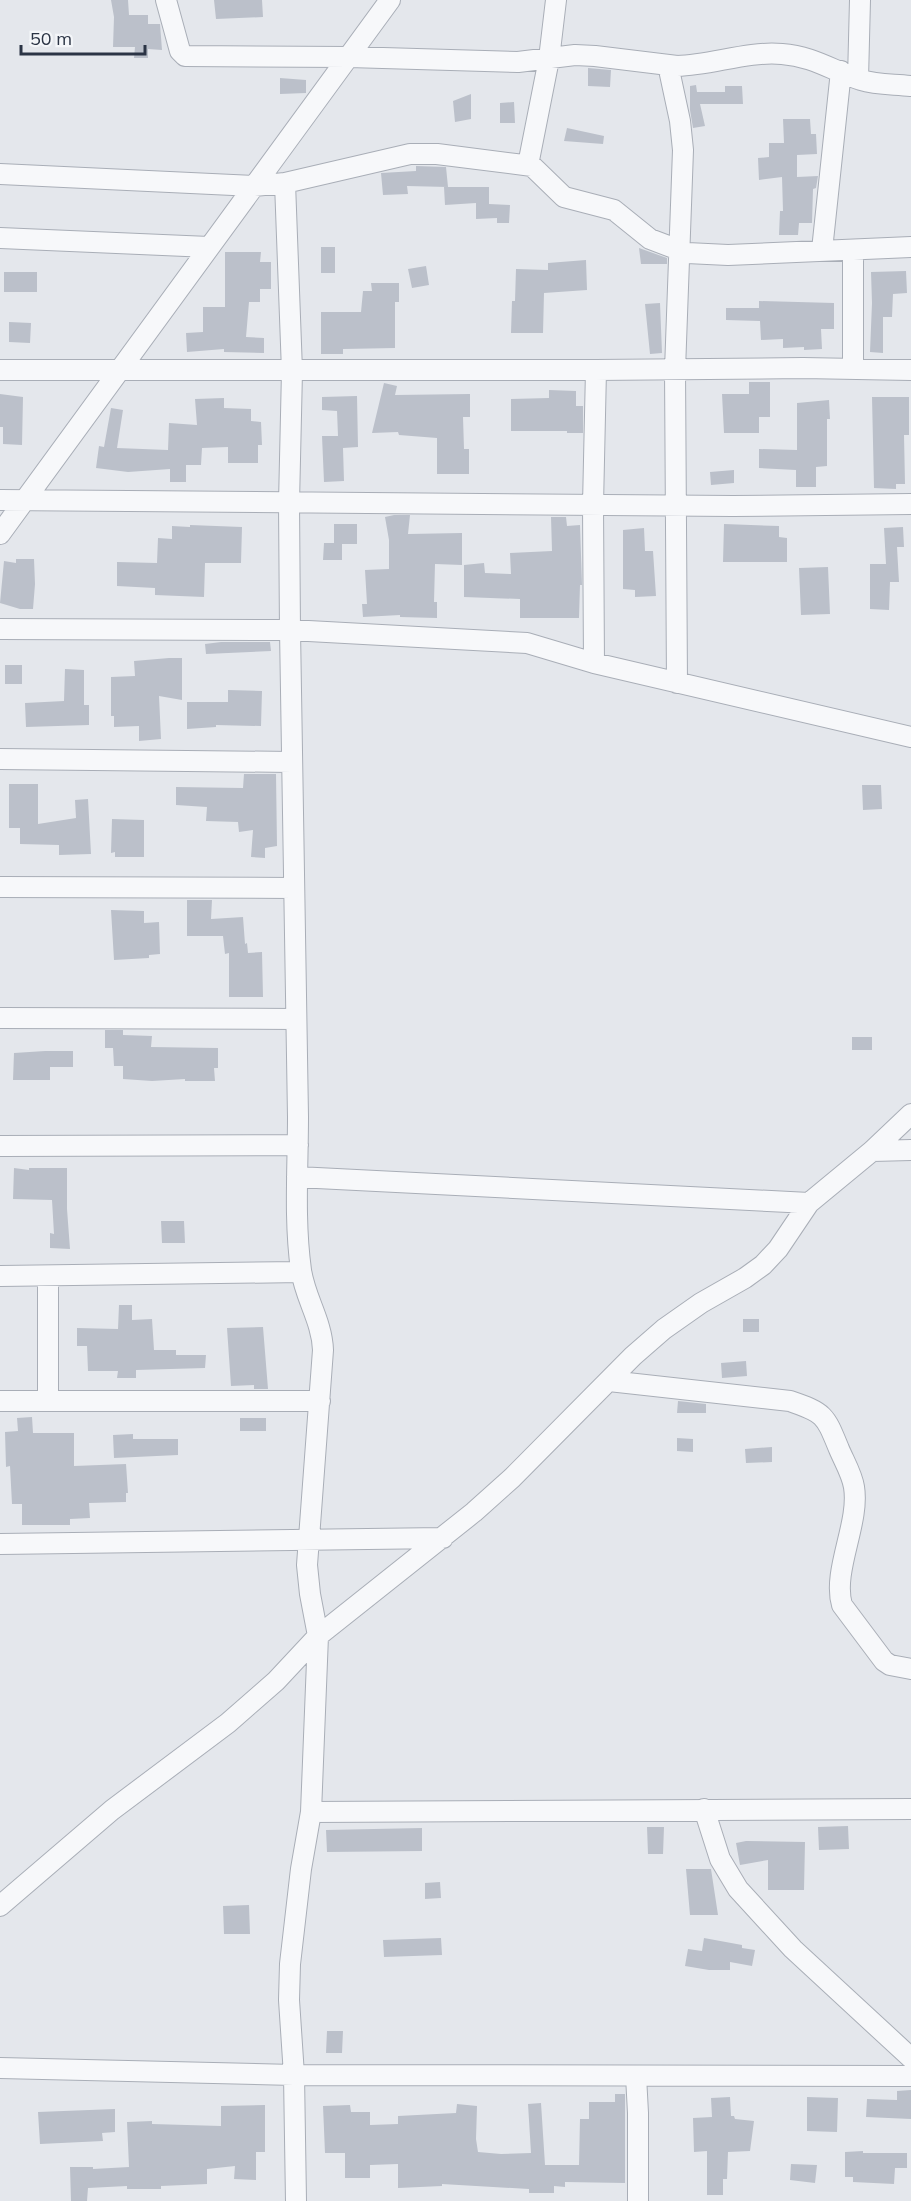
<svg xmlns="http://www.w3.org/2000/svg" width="911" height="2201" font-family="Mulish,sans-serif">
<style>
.building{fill:#bbc0ca}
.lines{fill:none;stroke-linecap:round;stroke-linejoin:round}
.street-casing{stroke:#a9aeb7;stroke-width:22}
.street{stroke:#f7f8fa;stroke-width:20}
</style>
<rect width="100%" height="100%" fill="#e4e7ec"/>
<path class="building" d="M 111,0 L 128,0 L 129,15 L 148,15 L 148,24 L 160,24 L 162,50 L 148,49 L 148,58 L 134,58 L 135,47 L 113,47 L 114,17 Z
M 214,0 L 262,0 L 263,17 L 216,19 Z
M 588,68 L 611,70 L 610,87 L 588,86 Z
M 280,78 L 306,80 L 306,93 L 280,94 Z
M 696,85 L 697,92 L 725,92 L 725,86 L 742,86 L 743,104 L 700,104 L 705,126 L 693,128 L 690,110 L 690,86 Z
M 471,94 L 471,119 L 455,122 L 453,101 Z
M 514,102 L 515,123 L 500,123 L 500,103 Z
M 783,119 L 810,119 L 811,134 L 816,134 L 817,154 L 797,155 L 797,177 L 818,176 L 816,188 L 813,189 L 812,223 L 799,223 L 798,235 L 779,235 L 780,211 L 783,211 L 782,177 L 759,180 L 758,158 L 769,157 L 769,143 L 784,143 Z
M 567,128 L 604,136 L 603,144 L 564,141 Z
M 416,166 L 446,167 L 448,187 L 407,186 L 408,194 L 383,195 L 381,173 L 416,171 Z
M 444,187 L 489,187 L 489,204 L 510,205 L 509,223 L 497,223 L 497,218 L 476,219 L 476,203 L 445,205 Z
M 321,247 L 335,247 L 335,273 L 321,273 Z
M 639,248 L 667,258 L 667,264 L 641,264 Z
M 225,252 L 261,252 L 260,262 L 271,262 L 271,289 L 260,289 L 260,302 L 249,302 L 246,337 L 264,338 L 264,353 L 224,352 L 224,349 L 187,352 L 186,333 L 203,332 L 203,307 L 225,307 Z
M 586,260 L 587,290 L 544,293 L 543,333 L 511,333 L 512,301 L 515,301 L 516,269 L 548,270 L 548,263 Z
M 426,266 L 429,285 L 412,288 L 408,269 Z
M 906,271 L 907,293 L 893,294 L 892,317 L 883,317 L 883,353 L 870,352 L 872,303 L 871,272 Z
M 4,272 L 37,272 L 37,292 L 4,292 Z
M 371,283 L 399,283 L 399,302 L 395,302 L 395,348 L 343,349 L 343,354 L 321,354 L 321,312 L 361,312 L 363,291 L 372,291 Z
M 759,301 L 834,303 L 834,329 L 821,329 L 822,349 L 804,350 L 804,347 L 783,348 L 783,339 L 761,340 L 760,321 L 726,320 L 726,308 L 759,308 Z
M 660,303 L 662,353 L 650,354 L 645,304 Z
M 9,322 L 31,323 L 30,343 L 9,342 Z
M 749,382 L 770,382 L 770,417 L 759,417 L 759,433 L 724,433 L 722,394 L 749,394 Z
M 384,383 L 397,386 L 395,395 L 470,394 L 470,417 L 463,417 L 464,449 L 469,449 L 469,474 L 437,474 L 437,438 L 399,435 L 398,432 L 372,433 Z
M 549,390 L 576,391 L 576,406 L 583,406 L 583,433 L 567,433 L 567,431 L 511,431 L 511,399 L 549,398 Z
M 0,394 L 23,397 L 22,445 L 3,444 L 3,427 L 0,427 Z
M 357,396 L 358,447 L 343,448 L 344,481 L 324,482 L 322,436 L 338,436 L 337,411 L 322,410 L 322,397 Z
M 872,397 L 909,397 L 909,435 L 904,435 L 905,484 L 896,484 L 896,489 L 874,488 Z
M 224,398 L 224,408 L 251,409 L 251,421 L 261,422 L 262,445 L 258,445 L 258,463 L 228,463 L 228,447 L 202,448 L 201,465 L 186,465 L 186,482 L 170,482 L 170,469 L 128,472 L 96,468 L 99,446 L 104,447 L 111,408 L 123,410 L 117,448 L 168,450 L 169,423 L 197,425 L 195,399 Z
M 829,400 L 830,419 L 827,419 L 827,466 L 816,467 L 816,487 L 796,487 L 796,470 L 759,468 L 759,449 L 797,450 L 797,403 Z
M 734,470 L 734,483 L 711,485 L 710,472 Z
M 394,515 L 410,515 L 408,534 L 462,533 L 462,565 L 435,564 L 434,602 L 437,602 L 437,618 L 400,617 L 400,615 L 363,617 L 362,604 L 367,604 L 365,570 L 389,569 L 389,540 L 385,517 Z
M 551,517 L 566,517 L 567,526 L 580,525 L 582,585 L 580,585 L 579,618 L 520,618 L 520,599 L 464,597 L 464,565 L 484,563 L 485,573 L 511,574 L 510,553 L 552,551 Z
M 334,524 L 357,524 L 357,544 L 342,544 L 342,560 L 323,560 L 324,543 L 334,543 Z
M 724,524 L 779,526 L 779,537 L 787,538 L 787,562 L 723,562 Z
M 190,525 L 242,527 L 241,563 L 205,563 L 204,597 L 155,595 L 155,588 L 117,586 L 117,562 L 157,563 L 158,538 L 172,539 L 172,526 L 190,527 Z
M 903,527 L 904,547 L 897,547 L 899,582 L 890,582 L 889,610 L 870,609 L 870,564 L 886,564 L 884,528 Z
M 644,528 L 645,551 L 653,551 L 656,596 L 635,597 L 635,590 L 623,589 L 623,530 Z
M 16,559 L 34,559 L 35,584 L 33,609 L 20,609 L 0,603 L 4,561 L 16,563 Z
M 828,567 L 830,614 L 801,615 L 799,568 Z
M 221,642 L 270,642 L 271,651 L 206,654 L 205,644 Z
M 169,658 L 182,658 L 182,700 L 159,696 L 161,739 L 139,741 L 139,726 L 114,727 L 114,716 L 111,716 L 111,677 L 135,676 L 134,661 Z
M 5,665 L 22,665 L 22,684 L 5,684 Z
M 65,669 L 84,670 L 84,705 L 89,705 L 89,725 L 26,727 L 25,703 L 64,701 Z
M 228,690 L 262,691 L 261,726 L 216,725 L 216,727 L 187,729 L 187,702 L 228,702 Z
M 244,774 L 276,774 L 277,846 L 265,848 L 265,858 L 251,857 L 253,830 L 239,832 L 238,822 L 206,821 L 207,807 L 176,805 L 176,787 L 243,788 Z
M 9,784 L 38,784 L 38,824 L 76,818 L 75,800 L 88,799 L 91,854 L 59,855 L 59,845 L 20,844 L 20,828 L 9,828 Z
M 862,785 L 881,785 L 882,809 L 863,810 Z
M 112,819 L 144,820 L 144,857 L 115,857 L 115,852 L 111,853 Z
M 187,900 L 212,900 L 211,919 L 243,917 L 245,944 L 247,943 L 248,953 L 262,952 L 263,997 L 229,997 L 229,953 L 225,954 L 223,936 L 187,936 Z
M 111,910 L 144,911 L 144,923 L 159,922 L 160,954 L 149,955 L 149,958 L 114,960 Z
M 105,1030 L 123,1030 L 123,1035 L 152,1036 L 151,1047 L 218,1048 L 218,1068 L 214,1068 L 215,1081 L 185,1081 L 185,1079 L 152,1081 L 123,1079 L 123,1066 L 114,1066 L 113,1048 L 105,1048 Z
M 852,1037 L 872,1037 L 872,1050 L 852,1050 Z
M 45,1051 L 73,1051 L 73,1067 L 50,1067 L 50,1080 L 13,1080 L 14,1053 Z
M 14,1168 L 29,1170 L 29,1168 L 67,1168 L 67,1209 L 70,1249 L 50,1248 L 50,1233 L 54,1234 L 52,1200 L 13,1199 Z
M 161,1221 L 184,1221 L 185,1243 L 162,1243 Z
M 119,1305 L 132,1305 L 132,1320 L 152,1319 L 154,1350 L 176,1350 L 176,1355 L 206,1355 L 205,1368 L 136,1370 L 136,1378 L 117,1378 L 118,1371 L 88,1371 L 87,1346 L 77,1346 L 77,1328 L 118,1329 Z
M 743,1319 L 759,1319 L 759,1332 L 743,1332 Z
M 263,1327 L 268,1389 L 254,1389 L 254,1385 L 231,1386 L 227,1328 Z
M 746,1361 L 747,1376 L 722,1378 L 721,1363 Z
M 678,1401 L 706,1404 L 706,1413 L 677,1413 Z
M 32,1417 L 33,1433 L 74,1433 L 74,1466 L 126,1464 L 128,1493 L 126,1493 L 126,1502 L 89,1503 L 90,1518 L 70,1519 L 70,1525 L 22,1525 L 22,1504 L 12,1504 L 10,1466 L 6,1467 L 5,1432 L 18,1431 L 17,1418 Z
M 240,1418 L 266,1418 L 266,1431 L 240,1431 Z
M 133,1434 L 133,1439 L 178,1439 L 178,1455 L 114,1458 L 113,1435 Z
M 677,1438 L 693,1439 L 693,1452 L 677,1451 Z
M 772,1447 L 772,1462 L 746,1463 L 745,1449 Z
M 848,1826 L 849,1849 L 819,1850 L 818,1827 Z
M 647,1827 L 664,1827 L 663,1854 L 648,1854 Z
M 422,1828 L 422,1851 L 327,1852 L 326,1830 Z
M 746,1841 L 805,1842 L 804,1890 L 768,1890 L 768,1860 L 740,1865 L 736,1843 Z
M 686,1869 L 711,1869 L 718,1915 L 690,1915 Z
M 440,1882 L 441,1898 L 425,1899 L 425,1883 Z
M 249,1905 L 250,1934 L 224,1934 L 223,1906 Z
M 441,1938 L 442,1955 L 384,1957 L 383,1940 Z
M 704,1938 L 742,1945 L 742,1948 L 755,1950 L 752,1966 L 730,1962 L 730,1970 L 709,1970 L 685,1966 L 688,1949 L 702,1951 Z
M 327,2031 L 343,2031 L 342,2053 L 326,2053 Z
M 911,2090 L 911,2119 L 866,2117 L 867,2099 L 897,2100 L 897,2091 Z
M 615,2094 L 625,2094 L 625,2183 L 565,2182 L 565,2187 L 554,2186 L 554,2193 L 529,2193 L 529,2189 L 442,2184 L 442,2186 L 398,2188 L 398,2164 L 370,2165 L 370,2178 L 345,2178 L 345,2153 L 325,2153 L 323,2106 L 350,2105 L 351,2112 L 370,2112 L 370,2125 L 398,2124 L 398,2116 L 456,2113 L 457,2104 L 477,2106 L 476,2139 L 478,2152 L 501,2154 L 531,2153 L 528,2104 L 541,2103 L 545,2165 L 579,2165 L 580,2119 L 589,2119 L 589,2102 L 615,2102 Z
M 730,2097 L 731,2116 L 734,2116 L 735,2119 L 754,2121 L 750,2151 L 728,2152 L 727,2179 L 723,2179 L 723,2195 L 707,2195 L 707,2151 L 694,2152 L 693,2118 L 712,2117 L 711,2098 Z
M 807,2097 L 838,2098 L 837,2132 L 807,2131 Z
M 265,2105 L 265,2152 L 256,2152 L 256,2180 L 234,2179 L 235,2166 L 207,2169 L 207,2184 L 161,2186 L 161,2189 L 127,2189 L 127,2186 L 88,2188 L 87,2201 L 71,2201 L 70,2167 L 93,2167 L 93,2169 L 129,2167 L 127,2122 L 152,2121 L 152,2124 L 221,2126 L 221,2106 Z
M 115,2109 L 115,2132 L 102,2133 L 103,2141 L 40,2144 L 38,2112 Z
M 863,2151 L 863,2153 L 907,2153 L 907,2168 L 895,2168 L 894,2184 L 853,2182 L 853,2177 L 845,2177 L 845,2152 Z
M 791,2164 L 817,2165 L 815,2183 L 790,2180 Z"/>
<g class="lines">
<g class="street-casing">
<path id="street" d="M 166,0 L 180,51 L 185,56 L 349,57 L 518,62 L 575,55 L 595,56 L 677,66 C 713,65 746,51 782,54 C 813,56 833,71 861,80 C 877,85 894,84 911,86
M 668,65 L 680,121 L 683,150 L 675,370 L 677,683
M 858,79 L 860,0
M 528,165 L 549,59 L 556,0
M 0,174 L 254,186 L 285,183 L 410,154 L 437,154 L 532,166 L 564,197 L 614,210 L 650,239 L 687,253 L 728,255 L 911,247
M 285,183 L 292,371 L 289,503 L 290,630 L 298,1117 C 298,1168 294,1219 301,1270 C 305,1298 322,1321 323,1350 L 307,1565 L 310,1594 L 318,1636 L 311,1812 L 301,1869 L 290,1964 L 289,2000 L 294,2075 L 296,2201
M 0,238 L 209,247
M 822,250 L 841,71
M 853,250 L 853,369
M 0,370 L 596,370 L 803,368 L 911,370
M 0,500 L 733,506 L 911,504
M 0,534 L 390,0
M 0,629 L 290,630 L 527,643 L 594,663 L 911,737
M 594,663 L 593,505 L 596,370
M 0,759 L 292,762
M 0,887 L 294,888
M 0,1018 L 296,1019
M 0,1146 L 298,1145
M 872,1151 L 911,1150
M 297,1177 L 809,1203
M 0,1276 L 301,1272
M 609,1381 L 790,1401 C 825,1413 825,1415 839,1449 C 844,1461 852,1474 854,1487 C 860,1523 832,1571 842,1605 L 884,1661 L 890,1665 L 911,1669
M 0,1401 L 320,1401
M 48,1401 L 48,1276
M 0,1544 L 443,1538
M 704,1809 L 720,1859 L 738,1889 L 793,1949 L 911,2058
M 311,1812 L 911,1809
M 0,1906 L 112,1810 L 228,1723 L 276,1681 L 318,1636 L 474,1512 L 512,1478 L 633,1356 L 664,1329 L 701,1303 L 745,1278 L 763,1265 L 778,1249 L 809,1203 L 872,1151 L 911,1114
M 0,2068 L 294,2075 L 911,2076
M 636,2076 L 638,2113 L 638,2201"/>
</g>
<use href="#street" class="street"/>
</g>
<path d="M21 45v9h124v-9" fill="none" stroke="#2b3445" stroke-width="3"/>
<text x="30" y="45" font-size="18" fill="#2b3445" stroke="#f4f6f9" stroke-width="4.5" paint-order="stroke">50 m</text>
</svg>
